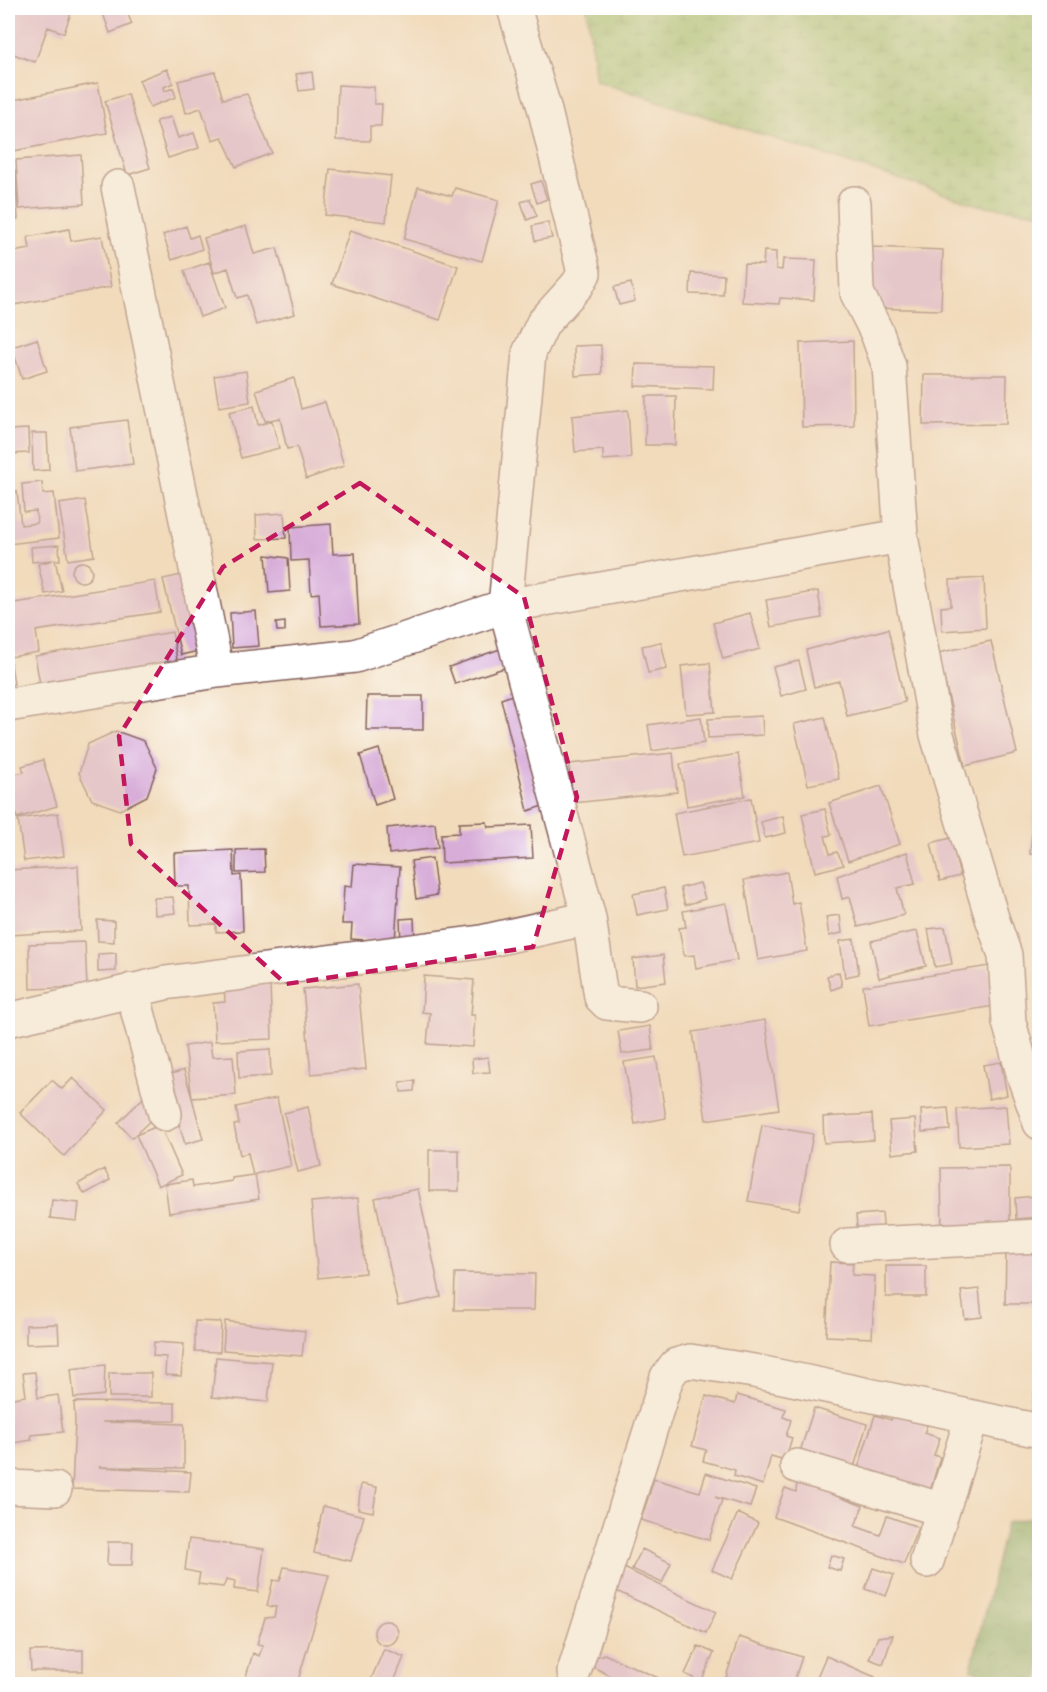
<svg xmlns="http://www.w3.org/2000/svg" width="1047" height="1692" font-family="'Comic Neue',sans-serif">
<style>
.forest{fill:url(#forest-crowns);stroke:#626448;stroke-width:1.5}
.wetland{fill:url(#wetland-marsh);stroke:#70724e;stroke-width:1.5}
.building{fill:#d8aed9}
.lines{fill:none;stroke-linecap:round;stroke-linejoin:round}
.street-casing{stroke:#84615d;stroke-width:36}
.street{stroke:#fff;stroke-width:33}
.marked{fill:none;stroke:#c2185b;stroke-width:4.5;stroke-dasharray:12 8;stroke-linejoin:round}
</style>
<defs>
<pattern id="forest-crowns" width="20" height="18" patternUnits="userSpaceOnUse" patternTransform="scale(1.5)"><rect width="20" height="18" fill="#79aa64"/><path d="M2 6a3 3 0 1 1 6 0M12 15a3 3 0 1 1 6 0" fill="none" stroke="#658a53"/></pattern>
<pattern id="wetland-marsh" width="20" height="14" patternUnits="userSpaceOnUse" patternTransform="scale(1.5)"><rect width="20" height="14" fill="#97c472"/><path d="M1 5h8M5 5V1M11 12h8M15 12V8" fill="none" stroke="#7d9f5e"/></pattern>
</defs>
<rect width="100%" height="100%" fill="#fff"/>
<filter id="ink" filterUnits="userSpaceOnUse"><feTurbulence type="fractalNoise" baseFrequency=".0167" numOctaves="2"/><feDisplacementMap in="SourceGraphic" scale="12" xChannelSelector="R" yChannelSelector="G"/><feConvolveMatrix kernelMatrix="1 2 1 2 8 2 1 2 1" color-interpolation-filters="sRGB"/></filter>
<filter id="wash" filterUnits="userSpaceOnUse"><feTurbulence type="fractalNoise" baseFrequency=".008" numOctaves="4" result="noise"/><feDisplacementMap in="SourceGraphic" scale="24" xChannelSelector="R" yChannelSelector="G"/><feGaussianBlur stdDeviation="1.35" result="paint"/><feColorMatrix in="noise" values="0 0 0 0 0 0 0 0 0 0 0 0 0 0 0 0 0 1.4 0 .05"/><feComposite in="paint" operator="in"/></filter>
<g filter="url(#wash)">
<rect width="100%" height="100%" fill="#f1dbbb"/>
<path class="forest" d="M 1039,1515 L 1039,1684 L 1013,1684 L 971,1669 L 1006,1523 Z"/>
<path class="wetland" d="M 587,8 L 1039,8 L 1039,213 L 979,205 L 596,81 Z"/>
<g id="blocks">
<path class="building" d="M 8,8 L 65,8 L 72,10 L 64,33 L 48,27 L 35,62 L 8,52 Z
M 101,8 L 125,8 L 132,24 L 110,33 Z
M 167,69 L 173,83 L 164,87 L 165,91 L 173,88 L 176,97 L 150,107 L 139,80 Z
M 215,72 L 223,99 L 247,94 L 272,153 L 236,167 L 222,137 L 212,140 L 201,108 L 186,113 L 178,81 Z
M 312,72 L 314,89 L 299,91 L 296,74 Z
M 98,83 L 107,133 L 8,152 L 8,101 Z
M 338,85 L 374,87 L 374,104 L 382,104 L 381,126 L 370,126 L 370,141 L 336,140 Z
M 128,94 L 150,168 L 127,175 L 105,101 Z
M 171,117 L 178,138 L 194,133 L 199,148 L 168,158 L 156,121 Z
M 81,155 L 84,204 L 19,209 L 16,160 Z
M 330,169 L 391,176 L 386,222 L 325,215 Z
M 15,170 L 18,219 L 8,220 L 8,171 Z
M 541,181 L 547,199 L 537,203 L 531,184 Z
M 418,187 L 452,196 L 455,188 L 499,200 L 482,261 L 404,239 Z
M 530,199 L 537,216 L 527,220 L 521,202 Z
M 548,222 L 552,238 L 535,241 L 532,226 Z
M 186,226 L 190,238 L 198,235 L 202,249 L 172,260 L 163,235 Z
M 246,226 L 254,254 L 277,248 L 295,314 L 256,325 L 247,295 L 237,298 L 228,268 L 214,273 L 204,238 Z
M 69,229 L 71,241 L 102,236 L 111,287 L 8,306 L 8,253 L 30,249 L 28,237 Z
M 350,230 L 458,266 L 440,320 L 332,284 Z
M 871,247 L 943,250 L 941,310 L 869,308 Z
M 764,251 L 776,252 L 776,269 L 782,270 L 783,259 L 816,260 L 814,300 L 780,298 L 779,304 L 742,302 L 744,264 L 763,265 Z
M 209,262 L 225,308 L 200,317 L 184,271 Z
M 691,273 L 724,275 L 723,295 L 690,294 Z
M 631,283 L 635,301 L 619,305 L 614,287 Z
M 37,339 L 47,371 L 22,379 L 12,347 Z
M 853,341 L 854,426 L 802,427 L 800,343 Z
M 601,345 L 602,374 L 575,376 L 574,346 Z
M 636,364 L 714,366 L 713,389 L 635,386 Z
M 246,371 L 250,402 L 219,407 L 214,376 Z
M 924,375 L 1007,375 L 1006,424 L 923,425 Z
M 294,378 L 301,409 L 325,402 L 344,466 L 306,479 L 297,447 L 287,449 L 280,418 L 265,421 L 256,390 Z
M 646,396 L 676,396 L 675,445 L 645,445 Z
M 254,406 L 258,425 L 272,421 L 279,448 L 241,458 L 229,412 Z
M 628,410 L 631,458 L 603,460 L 603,450 L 575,452 L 572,416 Z
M 127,420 L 133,464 L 75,471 L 70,427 Z
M 28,429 L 29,453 L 8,454 L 8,430 Z
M 32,433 L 47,433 L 49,470 L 33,471 Z
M 42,482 L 43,494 L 54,493 L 59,538 L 8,544 L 8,492 L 17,491 L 21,525 L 37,523 L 36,511 L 24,512 L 22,484 Z
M 85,500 L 94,556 L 68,560 L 59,504 Z
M 284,513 L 286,538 L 257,539 L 256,515 Z
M 331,524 L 333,554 L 355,553 L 359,624 L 321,626 L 319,593 L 311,594 L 309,560 L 291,561 L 290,527 Z
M 59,545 L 60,560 L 55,560 L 62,591 L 45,594 L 38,564 L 53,560 L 32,562 L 31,547 Z
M 266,555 L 288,558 L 290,591 L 269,593 Z
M72 572a10 10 0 1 1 20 0a10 10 0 1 1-20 0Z
M 186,574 L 203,650 L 181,655 L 163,579 Z
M 984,578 L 986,628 L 942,631 L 941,607 L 951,606 L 950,580 Z
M 155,581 L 160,612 L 36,631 L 39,652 L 10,657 L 14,684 L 8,686 L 8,604 Z
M 818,591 L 822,618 L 771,627 L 766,600 Z
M 256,611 L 259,646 L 232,648 L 230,613 Z
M 750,613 L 760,649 L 723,659 L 713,623 Z
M 285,622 L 285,631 L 277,631 L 276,623 Z
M 888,629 L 905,702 L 847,716 L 839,681 L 814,687 L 806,650 Z
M 172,632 L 178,665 L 41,690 L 35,656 Z
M 991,641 L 1017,753 L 965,766 L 938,653 Z
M 661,642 L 667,669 L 648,673 L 642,646 Z
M 500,649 L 507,667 L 455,684 L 449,667 Z
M 799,661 L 806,689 L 781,696 L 773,667 Z
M 710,663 L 715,712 L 686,714 L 681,666 Z
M 521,692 L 554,802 L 528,811 L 501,699 Z
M 367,696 L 423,696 L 423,730 L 366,730 Z
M 762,716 L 763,735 L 708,738 L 708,719 Z
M 701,717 L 704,743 L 652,751 L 648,725 Z
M 825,717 L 839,779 L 808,785 L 794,724 Z
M 116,731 L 144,741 L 157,768 L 147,796 L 120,810 L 92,800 L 79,773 L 88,744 Z
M 379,749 L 393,799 L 375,805 L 360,755 Z
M 673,753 L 677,792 L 573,803 L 569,764 Z
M 738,754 L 745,796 L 687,806 L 680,764 Z
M 43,760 L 57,806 L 17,818 L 8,786 L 8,776 L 24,772 L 22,766 Z
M 881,786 L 900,844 L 848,861 L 829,803 Z
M 1036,790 L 1040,790 L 1040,855 L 1030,854 Z
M 751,798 L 759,843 L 682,857 L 674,813 Z
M 825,809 L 831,835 L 825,836 L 830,854 L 837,852 L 844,865 L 815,872 L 802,814 Z
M 58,813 L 64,856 L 24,861 L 18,819 Z
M 783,816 L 786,833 L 765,838 L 761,822 Z
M 487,822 L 488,827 L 531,825 L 533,858 L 442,863 L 441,834 L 459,833 L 459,823 Z
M 435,823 L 438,848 L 389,854 L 387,828 Z
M 951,838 L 960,876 L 940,881 L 931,843 Z
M 264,849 L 265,872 L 236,873 L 236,850 Z
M 233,850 L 234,876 L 241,875 L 243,931 L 216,932 L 216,924 L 190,925 L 189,886 L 175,886 L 174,853 Z
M 907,852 L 915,884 L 897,888 L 904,915 L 858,927 L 850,897 L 842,899 L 837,876 Z
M 432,858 L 437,895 L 416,899 L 411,861 Z
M 354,864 L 400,867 L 395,942 L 351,939 L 352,924 L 342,924 L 344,886 L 352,887 Z
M 78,866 L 81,931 L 8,935 L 8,870 Z
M 787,872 L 792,904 L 799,902 L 807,951 L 758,960 L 744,880 Z
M 700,883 L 705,899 L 685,905 L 680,888 Z
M 664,888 L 668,909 L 637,915 L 633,894 Z
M 173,897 L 175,913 L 155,915 L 154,898 Z
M 726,903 L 737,960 L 696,968 L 694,955 L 684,956 L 679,928 L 686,927 L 683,911 Z
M 840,915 L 842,933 L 829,936 L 826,917 Z
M 414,918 L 415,943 L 401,944 L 400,919 Z
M 97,920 L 114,921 L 114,942 L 98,941 Z
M 945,927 L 952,964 L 935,967 L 928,929 Z
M 917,931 L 926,966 L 879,978 L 871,941 Z
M 854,939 L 859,974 L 845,977 L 840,941 Z
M 85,942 L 87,987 L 30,989 L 29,944 Z
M 116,953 L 116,971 L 98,972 L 98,954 Z
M 663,955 L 666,982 L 635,986 L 633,959 Z
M 989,966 L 995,1006 L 869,1026 L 863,986 Z
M 839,972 L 842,986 L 831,990 L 827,976 Z
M 424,976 L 474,980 L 471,1015 L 475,1015 L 473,1047 L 427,1044 L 430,1013 L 422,1012 Z
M 270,984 L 272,1039 L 215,1041 L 213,1003 L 225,1002 L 224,986 Z
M 358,984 L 366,1069 L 311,1074 L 303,989 Z
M 13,986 L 16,998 L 8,1000 L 8,988 Z
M 765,1020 L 779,1109 L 706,1120 L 693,1032 Z
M 650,1026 L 653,1050 L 622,1054 L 618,1031 Z
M 210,1042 L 212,1057 L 233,1056 L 236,1095 L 192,1098 L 203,1139 L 185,1144 L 165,1076 L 184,1070 L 192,1098 L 185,1046 Z
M 270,1049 L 271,1076 L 239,1078 L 238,1051 Z
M 488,1057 L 490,1072 L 473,1073 L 472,1059 Z
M 656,1057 L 666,1118 L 635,1124 L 624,1062 Z
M 1001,1062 L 1007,1095 L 989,1099 L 983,1065 Z
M 73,1078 L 107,1110 L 64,1156 L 20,1113 L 52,1080 L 62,1089 Z
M 415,1081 L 414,1091 L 401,1092 L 400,1082 Z
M 145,1096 L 160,1111 L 132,1138 L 118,1123 Z
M 277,1098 L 291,1166 L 255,1174 L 259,1199 L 169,1213 L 165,1184 L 192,1180 L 193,1187 L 232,1181 L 232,1178 L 253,1175 L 248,1153 L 240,1155 L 234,1125 L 239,1124 L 236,1107 Z
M 1006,1106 L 1009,1144 L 959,1147 L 957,1109 Z
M 308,1107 L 321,1166 L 298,1172 L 284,1113 Z
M 948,1108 L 950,1130 L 922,1132 L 921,1110 Z
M 872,1114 L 874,1140 L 824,1143 L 823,1117 Z
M 915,1119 L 918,1151 L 892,1154 L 889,1121 Z
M 160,1125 L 182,1175 L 158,1186 L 136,1135 Z
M 762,1125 L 813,1134 L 799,1210 L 748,1201 Z
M 429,1150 L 459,1150 L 459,1191 L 429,1191 Z
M 1010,1167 L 1010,1232 L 942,1233 L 941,1168 Z
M 104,1169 L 110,1180 L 85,1194 L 78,1184 Z
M 418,1189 L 441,1297 L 398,1306 L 375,1198 Z
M 1036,1196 L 1038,1217 L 1016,1219 L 1015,1198 Z
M 358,1198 L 365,1273 L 318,1278 L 311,1202 Z
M 52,1200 L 79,1203 L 77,1221 L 50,1218 Z
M 882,1213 L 884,1235 L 858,1237 L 856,1215 Z
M 1040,1248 L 1040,1304 L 1005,1304 L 1006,1249 Z
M 830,1262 L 853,1263 L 852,1275 L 875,1276 L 872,1338 L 826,1336 Z
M 886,1266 L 926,1266 L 926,1297 L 886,1297 Z
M 455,1273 L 535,1274 L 534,1310 L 454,1310 Z
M 979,1289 L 982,1317 L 965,1319 L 961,1291 Z
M 195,1321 L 221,1322 L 220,1352 L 195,1351 Z
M 225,1321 L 305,1331 L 302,1356 L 223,1350 Z
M 58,1324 L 59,1343 L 26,1344 L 26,1325 Z
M 154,1342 L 184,1344 L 181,1376 L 165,1375 L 166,1357 L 153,1356 Z
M 216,1357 L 272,1362 L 268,1402 L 212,1397 Z
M 105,1365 L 104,1395 L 74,1398 L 71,1369 Z
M 1038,1368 L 1040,1368 L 1040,1418 L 1031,1417 Z
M 35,1372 L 38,1398 L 58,1395 L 63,1432 L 31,1435 L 32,1440 L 8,1444 L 8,1399 L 26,1396 L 23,1373 Z
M 109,1373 L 151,1373 L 151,1397 L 109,1397 Z
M 737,1395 L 786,1409 L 783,1417 L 791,1420 L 786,1436 L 792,1438 L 785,1460 L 771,1456 L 763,1485 L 734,1476 L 735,1470 L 703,1461 L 706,1450 L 692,1446 L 706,1396 L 735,1404 Z
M 74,1402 L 175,1403 L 175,1421 L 102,1422 L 184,1424 L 184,1468 L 99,1467 L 191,1472 L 189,1492 L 72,1489 L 75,1422 Z
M 814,1408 L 867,1424 L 852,1474 L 798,1458 Z
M 893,1413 L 928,1423 L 924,1433 L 940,1438 L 934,1455 L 940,1457 L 929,1495 L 857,1472 L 875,1415 L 891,1420 Z
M 706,1473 L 756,1489 L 750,1507 L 715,1497 L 722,1500 L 709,1540 L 641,1520 L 654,1479 L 700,1492 Z
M 797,1481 L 863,1506 L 855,1526 L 880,1535 L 887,1516 L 918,1527 L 904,1564 L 774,1517 L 785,1488 L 796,1492 Z
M 361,1484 L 377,1487 L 373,1512 L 358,1509 Z
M 323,1506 L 364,1516 L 351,1561 L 314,1553 Z
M 738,1513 L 758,1523 L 732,1579 L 712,1570 Z
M 189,1539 L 264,1549 L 258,1592 L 234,1589 L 235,1581 L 227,1579 L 223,1587 L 198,1584 L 200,1573 L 185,1570 Z
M 108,1542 L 133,1542 L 132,1565 L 107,1565 Z
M 642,1549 L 671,1563 L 662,1583 L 632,1569 Z
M 831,1555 L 844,1559 L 840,1571 L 827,1567 Z
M 284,1567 L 329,1575 L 297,1684 L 244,1683 L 253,1653 L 259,1656 L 263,1645 L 257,1644 L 265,1618 L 274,1617 L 276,1607 L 267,1606 L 273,1580 L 280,1581 Z
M 622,1567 L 716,1612 L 706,1633 L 612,1589 Z
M 873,1568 L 894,1575 L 886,1596 L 865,1589 Z
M374 1633a12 12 0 1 1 24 0a12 12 0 1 1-24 0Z
M 893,1635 L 883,1664 L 869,1659 L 878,1637 Z
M 739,1637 L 802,1657 L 793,1684 L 751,1684 L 726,1677 Z
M 698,1646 L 714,1653 L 701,1682 L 685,1674 Z
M 384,1649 L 404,1657 L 393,1684 L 369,1684 Z
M 83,1650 L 83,1671 L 31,1671 L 30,1651 Z
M 604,1654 L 672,1684 L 627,1684 L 583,1662 Z
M 826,1656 L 875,1677 L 872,1684 L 814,1684 Z"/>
</g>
</g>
<g filter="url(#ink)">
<use href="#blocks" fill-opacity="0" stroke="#84615d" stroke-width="1.5"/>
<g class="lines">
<g class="street-casing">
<path id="street" d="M 514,8 L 544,107 L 584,273 L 578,284 L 543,323 L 529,353 L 505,606 L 589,918 L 601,997 L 607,1003 L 640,1006
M 118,187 L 217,671
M 854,203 L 857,293 L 877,333 L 889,366 L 901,536 L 937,735 L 992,918 L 1005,955 L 1009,1022 L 1025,1080 L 1040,1123
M 8,705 L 217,671 L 355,656 L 505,606 L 901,536
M 132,990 L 165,1114
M 8,1020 L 165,983 L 481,942 L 589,918
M 847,1245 L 1040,1236
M 797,1466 L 943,1510
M 8,1487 L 55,1489
M 927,1561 L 972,1417
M 574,1672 L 667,1377 L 676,1365 L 690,1361 L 754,1371 L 1040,1431"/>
</g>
<use href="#street" class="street"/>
</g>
</g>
<path d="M0 0H1047V1692H0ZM 360,483 L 524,597 L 577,797 L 533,947 L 286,984 L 131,844 L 119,736 L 223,567 Z" fill="#f1dbbb" fill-opacity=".55" fill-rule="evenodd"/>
<path class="marked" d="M 360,483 L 524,597 L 577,797 L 533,947 L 286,984 L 131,844 L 119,736 L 223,567 Z"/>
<rect width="1047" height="1692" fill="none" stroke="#fff" stroke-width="30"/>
</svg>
